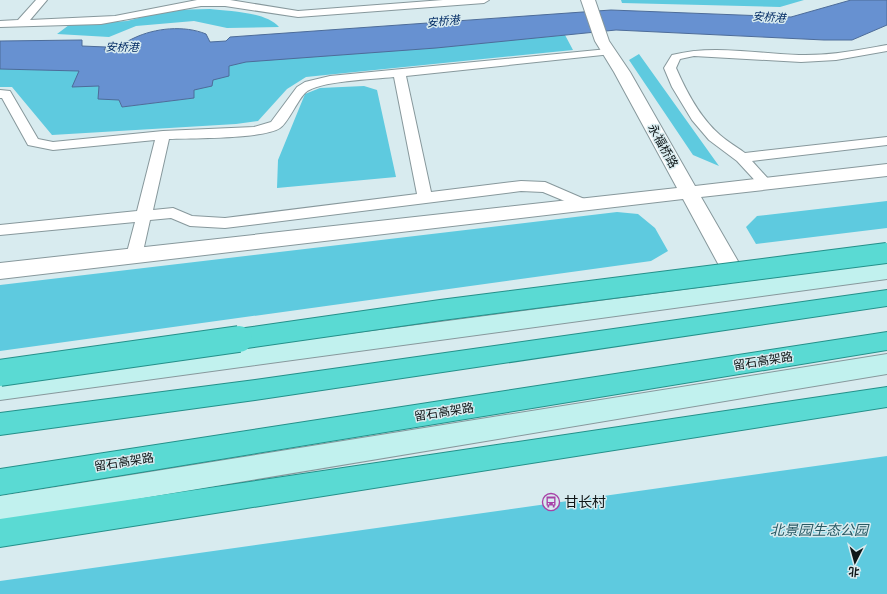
<svg xmlns="http://www.w3.org/2000/svg" width="887" height="594" font-family="Merriweather,'Noto Sans SC',serif">
<style>
.green{fill:#5ecadf}
.water{fill:#6791d1;stroke:#4d6c99}
.lines{fill:none;stroke-linecap:round;stroke-linejoin:round}
.service-casing{stroke:#87989c;stroke-width:2}
.minor-casing{stroke:#87989c;stroke-width:2}
.secondary-casing{stroke:#87989c;stroke-width:2}
.trunk-casing{stroke:#24908a;stroke-width:2}
.service{fill:#fff;fill-rule:evenodd}
.minor{fill:#fff;fill-rule:evenodd}
.secondary{fill:#c1f1ee;fill-rule:evenodd}
.trunk{fill:#5adad3;fill-rule:evenodd}
.trunk-bridge-far1-casing{stroke:#24908a;stroke-width:22;stroke-linecap:butt}
.trunk-bridge-casing{stroke:#24908a;stroke-width:28;stroke-linecap:butt}
.trunk-bridge-far1{stroke:#5adad3;stroke-width:20}
.trunk-bridge{stroke:#5adad3;stroke-width:26}
.labels{text-anchor:middle;stroke-width:3;stroke-linejoin:round;paint-order:stroke}
.far-water-label{font-size:11px;font-style:italic;fill:#022b64;stroke:#d8ebef}
.street-label{font-size:12px;fill:#0f1617;stroke:#d8ebef}
.near-poi-label{font-size:14px;fill:#0f1617;stroke:#d8ebef;text-anchor:start}
.near-park-label{font-size:14px;font-style:italic;fill:#295a64;stroke:#d8ebef}
</style>
<rect width="100%" height="100%" fill="#d8ebef"/>
<path class="green" d="M 621,0 L 804,0 L 780,7 L 622,3 Z
M 210,9 C 229,11 266,12 279,27 L 227,28 L 194,21 L 136,26 L 109,37 L 57,34 L 69,25 L 127,21 L 170,10 Z
M 565,35 L 573,50 L 306,77 L 287,89 L 258,121 L 236,124 L 52,135 L 12,87 L 0,87 L 0,64 L 90,58 L 99,86 L 119,100 L 122,107 L 193,98 L 194,90 L 229,66 L 243,61 Z
M 639,54 L 719,166 L 693,155 L 629,60 Z
M 364,86 L 377,90 L 396,177 L 277,188 L 278,160 L 305,94 L 320,88 Z
M 887,201 L 887,228 L 756,244 L 746,227 L 757,216 Z
M 617,212 L 638,214 L 655,228 L 668,251 L 651,261 L 0,351 L 0,285 Z
M 887,456 L 887,594 L 0,594 L 0,581 Z"/>
<path class="water" d="M 851,0 L 887,0 L 887,25 L 852,40 L 824,40 L 616,30 L 436,48 L 246,62 L 229,66 L 229,76 L 213,80 L 212,86 L 194,90 L 194,98 L 122,107 L 119,100 L 98,99 L 99,86 L 72,87 L 79,71 L 0,69 L 0,41 L 82,40 L 82,46 L 106,47 L 104,50 C 123,51 118,45 134,38 C 155,28 184,25 206,34 L 210,42 L 226,41 L 230,37 L 611,10 L 791,17 Z"/>
<g class="lines">
<g class="service-casing">
<path id="service" d="M 36,0 L 47,0 L 30,20 L 115,16 L 197,0 L 230,0 L 298,11 L 443,0 L 489,0 L 484,3 L 298,17 L 225,6 L 201,6 L 101,24 L 0,27 L 0,21 L 18,20 Z
M 887,45 L 887,51 L 836,60 L 801,62 L 694,56 L 680,59 L 676,68 C 686,91 700,118 720,135 C 728,142 737,147 745,153 L 887,137 L 887,145 L 752,161 L 773,184 L 771,187 L 761,187 L 737,161 L 709,140 L 692,120 L 672,87 L 664,68 L 672,55 C 713,44 758,54 799,55 C 829,56 858,50 887,45 Z
M 608,49 L 612,50 L 614,52 L 612,54 L 406,76 L 431,192 L 521,181 L 545,182 L 589,201 L 591,204 L 589,207 L 584,209 L 579,207 L 543,192 L 521,191 L 225,228 L 190,226 L 171,218 L 150,220 L 142,256 L 140,260 L 134,262 L 128,260 L 126,256 L 135,222 L 0,235 L 0,225 L 137,211 L 155,140 L 53,150 L 28,145 L 2,98 L 0,98 L 0,90 L 10,91 L 38,139 L 53,142 L 163,131 L 254,127 L 271,122 L 297,87 L 305,82 L 330,76 ZM 394,77 L 417,194 L 225,218 L 192,216 L 173,208 L 153,210 L 169,139 C 192,138 264,139 280,128 C 288,123 297,101 305,93 C 317,81 375,79 394,77 Z"/>
</g>
<g class="minor-casing">
<path id="minor" d="M 581,0 L 595,0 L 609,41 L 630,72 L 695,186 L 887,164 L 887,176 L 701,197 L 754,289 L 751,295 L 743,297 L 735,295 L 683,199 L 0,279 L 0,263 L 677,188 L 614,72 L 595,41 Z"/>
</g>
<g class="secondary-casing">
<path id="secondary" d="M 887,263 L 887,279 L 0,400 L 0,380 Z
M 887,354 L 887,374 L 0,522 L 0,496 Z"/>
</g>
<g class="trunk-casing">
<path id="trunk" d="M 887,290 L 887,306 L 255,400 L 0,435 L 0,413 L 255,380 Z
M 887,332 L 887,350 L 0,495 L 0,469 Z
M 887,387 L 887,407 L 0,547 L 0,519 Z"/>
</g>
<use href="#service" class="service"/>
<use href="#minor" class="minor"/>
<use href="#secondary" class="secondary"/>
<use href="#trunk" class="trunk"/>
<g class="trunk-bridge-far1-casing">
<path id="trunk-bridge-far1" d="M 232,340 L 441,310 L 887,253"/>
</g>
<g class="trunk-bridge-casing">
<path id="trunk-bridge" d="M 0,373 L 239,339"/>
</g>
<use href="#trunk-bridge-far1" class="trunk-bridge-far1"/>
<use href="#trunk-bridge" class="trunk-bridge"/>
</g>
<defs>
<g id="bus-ring" transform="scale(0.9)"><circle r="9.5" fill="#d8ebef" stroke="#a742a7" stroke-width="1.5"/><path d="M-5-6H5V4H4V6H2V4H-2V6H-4V4H-5ZM-3.5-4V0h7V-4ZM-3.5 1.2v1.5H-2V1.2ZM2 1.2v1.5H3.5V1.2Z" fill="#a742a7"/></g>
</defs>
<g fill-rule="evenodd">
<use href="#bus-ring" x="551" y="502"/>
</g>
<g class="labels">
<g class="far-water-label">
<text transform="translate(769 17) rotate(4)" y="4">安桥港</text>
<text transform="translate(443 21) rotate(-6)" y="4">安桥港</text>
<text transform="translate(122 47) rotate(1)" y="4">安桥港</text>
</g>
<g class="street-label">
<text transform="translate(663 146) rotate(61)" y="4">永福桥路</text>
<text transform="translate(763 361) rotate(-9)" y="4">留石高架路</text>
<text transform="translate(444 412) rotate(-9)" y="4">留石高架路</text>
<text transform="translate(124 462) rotate(-9)" y="4">留石高架路</text>
</g>
<g class="near-poi-label">
<text x="564" y="507">甘长村</text>
</g>
<g class="near-park-label">
<text x="819" y="535">北景园生态公园</text>
</g>
</g>
<g transform="translate(855 562) rotate(186)" stroke="#d8ebef" stroke-width="3" paint-order="stroke">
<path d="M0-3L7 15L0 10L-7 15Z" fill="#0f1617"/>
<text y="-6" font-size="11" font-weight="bold" text-anchor="middle" fill="#0f1617">北</text>
</g>
</svg>
